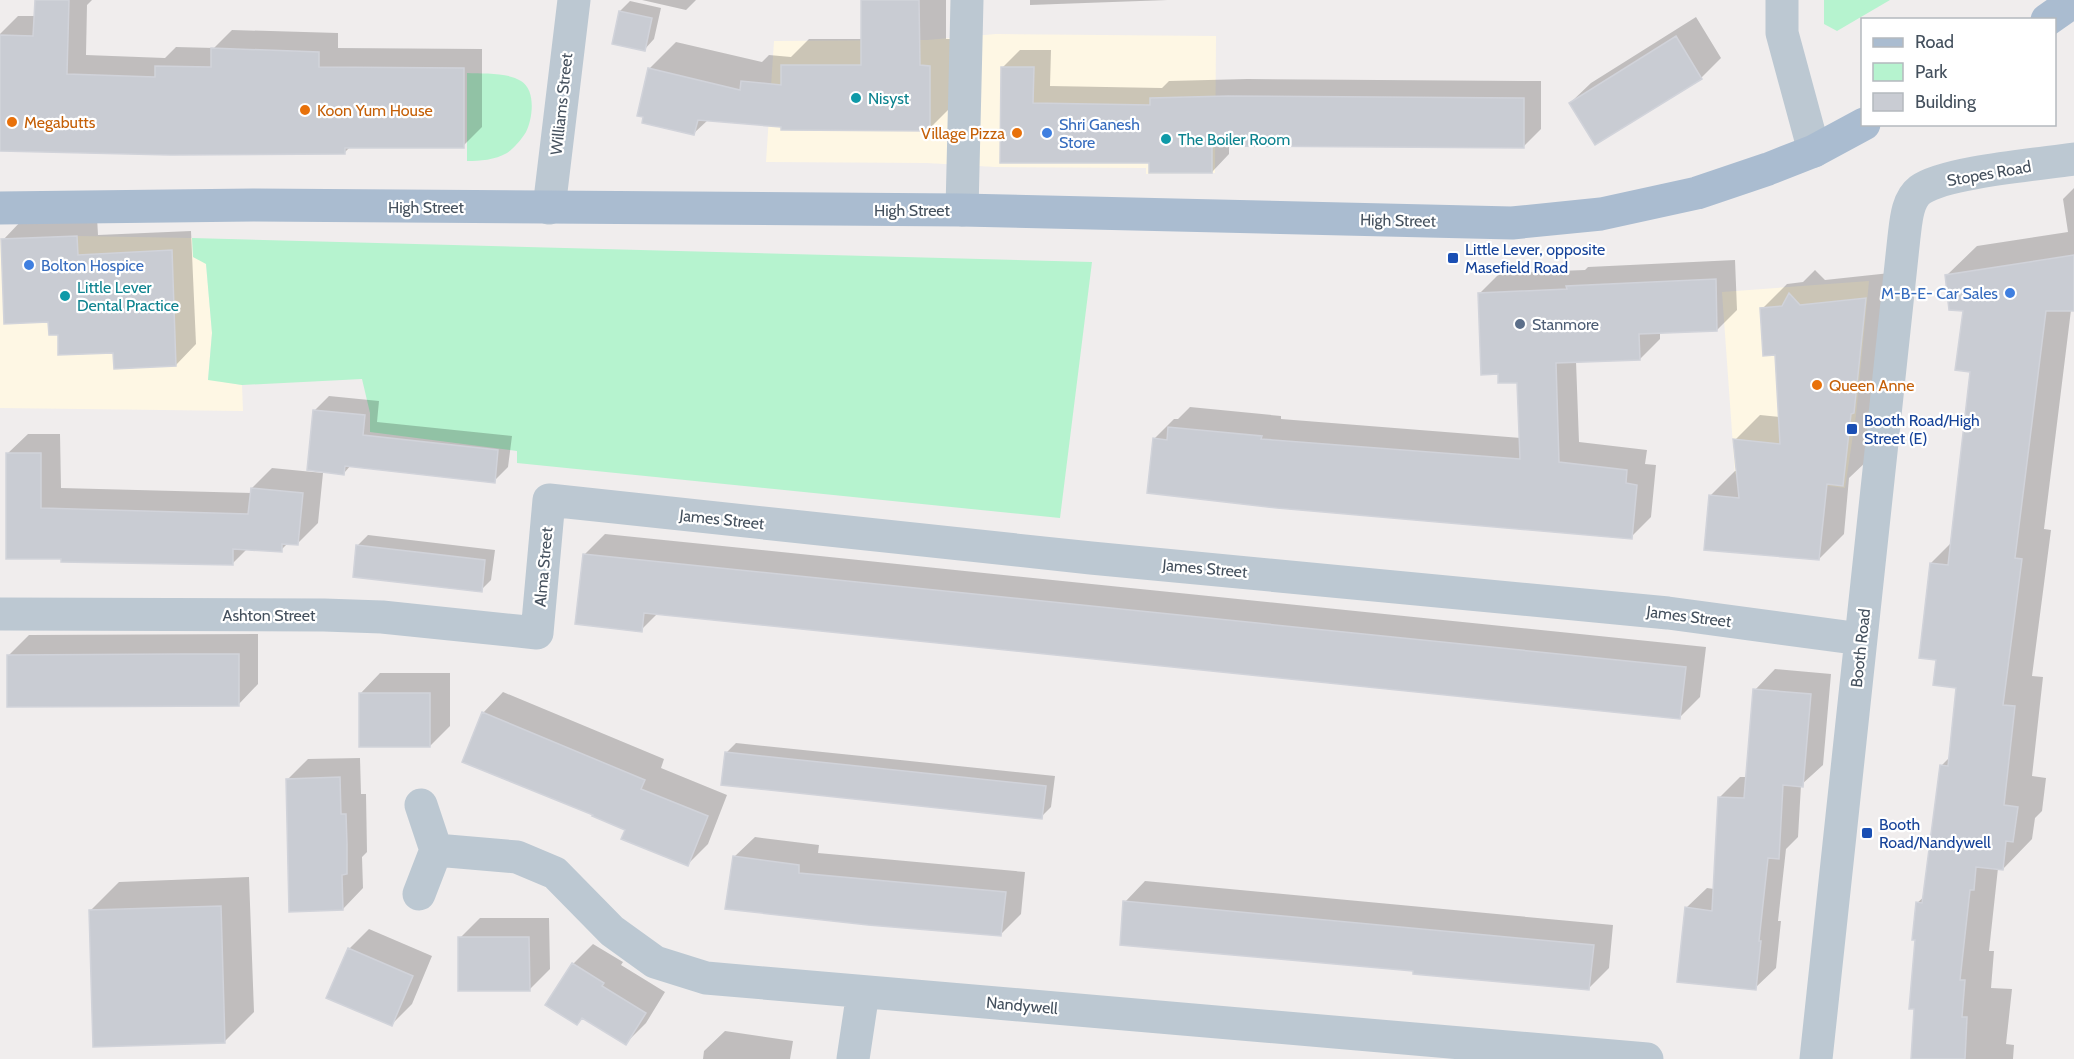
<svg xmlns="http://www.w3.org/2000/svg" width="2074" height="1059" font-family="Cabin,sans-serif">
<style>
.commercial{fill:#fef7e4}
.green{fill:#b6f3cf}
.shadow{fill:#0003}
.building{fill:#c9ccd3;stroke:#d1d3da;stroke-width:1.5}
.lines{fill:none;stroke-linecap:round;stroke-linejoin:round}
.street{stroke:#bcc8d2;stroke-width:33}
.primary{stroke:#aabcd0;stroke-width:33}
.culture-dot{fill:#0f9aa8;stroke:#fff;stroke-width:2}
.food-dot{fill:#e8710a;stroke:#fff;stroke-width:2}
.shop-dot{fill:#3f7fe0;stroke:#fff;stroke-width:2}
.transit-dot{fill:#1a4fb4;stroke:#fff;stroke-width:2}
.service-dot{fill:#5c6f8a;stroke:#fff;stroke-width:2}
.labels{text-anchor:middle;stroke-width:4.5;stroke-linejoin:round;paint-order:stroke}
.culture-label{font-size:16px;fill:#0d838f;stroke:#fff;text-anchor:start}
.street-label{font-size:16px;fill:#44505d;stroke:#fff}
.food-label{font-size:16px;fill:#c56008;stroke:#fff;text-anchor:start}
.shop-label{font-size:16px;fill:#366cbe;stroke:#fff;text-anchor:start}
.transit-label{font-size:16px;fill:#164399;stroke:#fff;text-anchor:start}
.service-label{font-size:16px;fill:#4e5e75;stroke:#fff;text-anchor:start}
</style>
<rect width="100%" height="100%" fill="#f0eded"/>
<path class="commercial" d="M 996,34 L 1216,36 L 1215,173 L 1146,174 L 1146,168 L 995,167 L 927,163 L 766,162 L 774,41 L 927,40 Z
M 77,236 L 192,238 L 193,257 L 206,263 L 212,333 L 208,379 L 242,385 L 243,411 L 0,408 L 0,239 Z
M 1869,281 L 1856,415 L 1845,488 L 1735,474 L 1722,292 Z"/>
<path class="green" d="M 1824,0 L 1890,0 L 1837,31 L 1824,24 Z
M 467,73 C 483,74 507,72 521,81 C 536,90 533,118 526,132 C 522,139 513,149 507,153 C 495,160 480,161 467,161 Z
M 192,238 L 1092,262 L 1060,518 L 517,463 L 517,451 L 370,432 L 370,413 L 362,379 L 242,385 L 208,380 L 212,333 L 206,264 L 193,257 Z"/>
<path class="shadow" d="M 36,0 L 92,0 L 87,5 L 86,55 L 165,58 L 176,47 L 214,48 L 232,30 L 338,33 L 338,48 L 482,49 L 482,127 L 463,146 L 351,146 L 344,153 L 0,150 L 0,34 L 18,16 L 35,16 Z
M 642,0 L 696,0 L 686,10 Z
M 862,0 L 946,0 L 946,39 L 957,39 L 956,102 L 929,129 L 782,125 L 708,120 L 694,133 L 649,69 L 676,42 L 762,62 L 769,55 L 791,57 L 809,39 L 862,39 Z
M 1030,0 L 1168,0 L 1030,5 Z
M 630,1 L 661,8 L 654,39 L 644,50 L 620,11 Z
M 1696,17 L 1721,58 L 1701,78 L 1570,103 L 1591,83 Z
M 1020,50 L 1051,50 L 1050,86 L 1162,88 L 1169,81 L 1247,79 L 1541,81 L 1541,129 L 1523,147 L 1229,145 L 1229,154 L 1212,172 L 1151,162 L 1001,161 L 1002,68 Z
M 2074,188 L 2074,310 L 2071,310 L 2044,529 L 2051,530 L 2032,676 L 2043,677 L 2032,776 L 2046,778 L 2042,811 L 2035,818 L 2032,839 L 2003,869 L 1998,868 L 1989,951 L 1994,951 L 1991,988 L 2012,989 L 2006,1044 L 2014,1045 L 2013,1059 L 1913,1059 L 1917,903 L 1925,896 L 1942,765 L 1951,756 L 1958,686 L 1938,658 L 1931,563 L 1952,542 L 1972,371 L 1964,309 L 1947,275 L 1977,246 L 2068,232 L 2063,199 Z
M 97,217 L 98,235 L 191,231 L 196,344 L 176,365 L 114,352 L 59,333 L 50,321 L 3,240 L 23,219 Z
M 1735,260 L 1737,310 L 1717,330 L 1660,331 L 1660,339 L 1640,359 L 1576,361 L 1579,442 L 1647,450 L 1645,464 L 1656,465 L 1651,517 L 1631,537 L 1154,439 L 1174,419 L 1178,419 L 1190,407 L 1281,416 L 1281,419 L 1521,438 L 1519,381 L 1499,372 L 1480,293 L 1500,273 L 1585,270 L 1588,267 Z
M 1815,270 L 1825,280 L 1890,273 L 1868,460 L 1849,478 L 1844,534 L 1819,559 L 1710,496 L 1735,471 L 1738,471 L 1735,440 L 1760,415 L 1780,417 L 1777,354 L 1762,309 L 1787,284 L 1803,282 Z
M 329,396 L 379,401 L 377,422 L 512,436 L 508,467 L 494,481 L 351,465 L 344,473 L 315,410 Z
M 28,434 L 60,434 L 61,488 L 252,493 L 252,488 L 272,468 L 323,473 L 318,523 L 297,544 L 288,543 L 281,550 L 248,548 L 232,564 L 63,560 L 7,454 Z
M 605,534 L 1706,647 L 1700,697 L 1680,717 L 658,613 L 641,630 L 584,555 Z
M 368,535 L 495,550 L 491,580 L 481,590 L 358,545 Z
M 258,634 L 258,684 L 238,705 L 9,655 L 29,635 Z
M 1775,669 L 1831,674 L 1823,765 L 1801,785 L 1798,837 L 1786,849 L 1778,921 L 1781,921 L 1776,968 L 1755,988 L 1686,908 L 1707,888 L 1714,889 L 1720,797 L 1740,777 L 1747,777 L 1755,690 Z
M 380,673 L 450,673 L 450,726 L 430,746 L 360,694 Z
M 503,692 L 664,759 L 661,768 L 727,795 L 708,844 L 688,864 L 483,713 Z
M 736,743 L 1055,776 L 1051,807 L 1041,817 L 726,753 Z
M 360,758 L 361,794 L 366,794 L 367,852 L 362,857 L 363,888 L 343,909 L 287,780 L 308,759 Z
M 755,837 L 819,845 L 818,853 L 1025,872 L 1021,914 L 1001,934 L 734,857 Z
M 249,877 L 254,1012 L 224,1042 L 90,911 L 119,882 Z
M 1145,881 L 1613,925 L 1609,968 L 1589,988 L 1415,970 L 1125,902 Z
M 480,918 L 549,918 L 550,969 L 529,990 L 460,938 Z
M 369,929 L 432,956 L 412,1004 L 392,1024 L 349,949 Z
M 593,944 L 623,962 L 621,965 L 665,992 L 646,1023 L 626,1043 L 583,1017 L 577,1023 L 573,964 Z
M 725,1031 L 793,1041 L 790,1059 L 703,1059 L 704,1051 Z"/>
<path class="building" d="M 35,0 L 69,0 L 67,74 L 155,77 L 155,66 L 211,67 L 211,48 L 319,52 L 319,67 L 464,68 L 464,148 L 345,148 L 345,154 L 171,155 L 0,151 L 0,35 L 33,36 Z
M 861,0 L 919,0 L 920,65 L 930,66 L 930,131 L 781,130 L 781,127 L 698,120 L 694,135 L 642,123 L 643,117 L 637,116 L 648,68 L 740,90 L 741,81 L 781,85 L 781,65 L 861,65 Z
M 619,11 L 652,18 L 645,51 L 612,44 Z
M 1676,36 L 1702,79 L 1595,145 L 1569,103 Z
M 1001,67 L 1034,67 L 1033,103 L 1150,105 L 1150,98 L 1228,96 L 1524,98 L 1524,148 L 1212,146 L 1212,173 L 1149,173 L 1149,163 L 1000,163 Z
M 77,236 L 78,255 L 172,250 L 176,366 L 114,369 L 113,353 L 58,355 L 58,335 L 49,335 L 48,322 L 4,324 L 1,239 Z
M 2074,255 L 2074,311 L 2046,311 L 2015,558 L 2022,559 L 2003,705 L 2015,706 L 2004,805 L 2018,807 L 2013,842 L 2006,841 L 2003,870 L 1976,867 L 1974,890 L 1970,890 L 1960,980 L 1965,980 L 1962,1017 L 1967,1017 L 1965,1059 L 1911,1059 L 1914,1009 L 1909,1009 L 1915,940 L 1912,940 L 1916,902 L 1922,903 L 1940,765 L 1948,766 L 1956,688 L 1933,685 L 1936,660 L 1919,658 L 1930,563 L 1948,565 L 1970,372 L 1955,370 L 1963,311 L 1949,310 L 1945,275 Z
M 1716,279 L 1717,331 L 1639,334 L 1640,360 L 1556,363 L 1559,462 L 1627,470 L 1626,483 L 1637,485 L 1632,539 L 1277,508 L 1147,493 L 1153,438 L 1167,440 L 1168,427 L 1262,436 L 1261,439 L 1520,459 L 1517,383 L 1498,383 L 1498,374 L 1481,375 L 1478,293 L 1567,289 L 1566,286 Z
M 1789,293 L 1800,305 L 1866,298 L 1854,413 L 1851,414 L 1843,486 L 1827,484 L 1819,560 L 1704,550 L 1709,495 L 1739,498 L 1733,439 L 1780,444 L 1775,355 L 1763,356 L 1760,308 L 1782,306 Z
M 313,410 L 365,415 L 363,435 L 498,450 L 495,483 L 345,466 L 344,475 L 307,470 Z
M 6,453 L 41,453 L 41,508 L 248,514 L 251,488 L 303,493 L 298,545 L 282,544 L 282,552 L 233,549 L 233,565 L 61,562 L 61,559 L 6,559 Z
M 356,545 L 485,560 L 482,592 L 353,577 Z
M 583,554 L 1686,667 L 1680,719 L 644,613 L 642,632 L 575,624 Z
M 181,654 L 239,654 L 239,706 L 7,707 L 7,655 Z
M 1753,689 L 1811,694 L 1803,787 L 1783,785 L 1779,859 L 1768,858 L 1759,941 L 1761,941 L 1756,990 L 1677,982 L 1685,907 L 1712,911 L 1718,797 L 1744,798 Z
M 359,693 L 430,693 L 430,747 L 359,747 Z
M 482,712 L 645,780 L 641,789 L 708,816 L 688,866 L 621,839 L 625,830 L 592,816 L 593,815 L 462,762 Z
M 725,752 L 1046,786 L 1042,819 L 721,785 Z
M 340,777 L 341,814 L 346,814 L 347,844 L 347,874 L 342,875 L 343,910 L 289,912 L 286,779 Z
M 733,856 L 799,865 L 799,873 L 1006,892 L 1001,936 L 868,925 L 725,909 Z
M 1123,901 L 1594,945 L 1589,990 L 1413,974 L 1413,971 L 1120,945 Z
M 221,906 L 225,1043 L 93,1047 L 89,910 Z
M 458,937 L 529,937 L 530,991 L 458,991 Z
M 348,948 L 413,976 L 392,1026 L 326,998 Z
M 572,963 L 604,983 L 602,986 L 646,1013 L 626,1045 L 582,1018 L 577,1025 L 545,1005 Z"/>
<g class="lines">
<path class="street" d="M 1782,0 L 1782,33 L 1814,151
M 549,208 L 574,0
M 962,210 L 967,0
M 0,614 L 324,615 L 382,617 L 537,633 L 549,500 L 1091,558 L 1668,613 L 1861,639
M 436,850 L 517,857 L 555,873 L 612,931 L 655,962 L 706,978 L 1647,1059
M 419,894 L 436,850 L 421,805
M 853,1059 L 863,992
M 1816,1059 L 1904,237 C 1906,221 1907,200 1920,190 C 1944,172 2040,164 2074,159"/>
<path class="primary" d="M 2047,20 L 2074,1
M 0,208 L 253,205 L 962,210 L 1512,223 L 1601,214 L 1697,193 L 1768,169 L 1814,151 L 1864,124"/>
</g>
<g class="culture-dot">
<circle cx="856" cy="98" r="6"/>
<circle cx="1166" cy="139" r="6"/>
<circle cx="65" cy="296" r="6"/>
</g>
<g class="food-dot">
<circle cx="305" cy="110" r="6"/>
<circle cx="12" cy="122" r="6"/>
<circle cx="1017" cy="133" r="6"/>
<circle cx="1817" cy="385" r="6"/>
</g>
<g class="shop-dot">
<circle cx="1047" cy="133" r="6"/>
<circle cx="29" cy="265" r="6"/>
<circle cx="2010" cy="293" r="6"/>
</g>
<g class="transit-dot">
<rect x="1447" y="252" width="12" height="12" rx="3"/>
<rect x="1846" y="423" width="12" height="12" rx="3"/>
<rect x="1861" y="827" width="12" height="12" rx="3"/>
</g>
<circle class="service-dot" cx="1520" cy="324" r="6"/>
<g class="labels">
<g class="culture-label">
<text x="868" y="104">Nisyst</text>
<text x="1178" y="145">The Boiler Room</text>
<text x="77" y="293">Little Lever<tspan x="77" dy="18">Dental Practice</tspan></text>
</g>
<g class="street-label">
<text transform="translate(561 104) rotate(-84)" y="6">Williams Street</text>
<text transform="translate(1989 173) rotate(-10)" y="6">Stopes Road</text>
<text x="426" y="213">High Street</text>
<text x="912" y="216">High Street</text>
<text transform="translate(1398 220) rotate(1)" y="6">High Street</text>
<text transform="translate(722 519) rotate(6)" y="6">James Street</text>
<text transform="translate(543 567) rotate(-85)" y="6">Alma Street</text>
<text transform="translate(1205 568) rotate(5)" y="6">James Street</text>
<text x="269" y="621">Ashton Street</text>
<text transform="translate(1689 616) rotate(7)" y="6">James Street</text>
<text transform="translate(1860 648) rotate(-84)" y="6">Booth Road</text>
<text transform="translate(1022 1005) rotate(5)" y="6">Nandywell</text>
</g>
<g class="food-label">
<text x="317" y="116">Koon Yum House</text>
<text x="24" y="128">Megabutts</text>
<text x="1005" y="139" text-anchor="end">Village Pizza</text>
<text x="1829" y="391">Queen Anne</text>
</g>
<g class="shop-label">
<text x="1059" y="130">Shri Ganesh<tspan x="1059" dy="18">Store</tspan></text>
<text x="41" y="271">Bolton Hospice</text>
<text x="1998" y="299" text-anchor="end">M-B-E- Car Sales</text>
</g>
<g class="transit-label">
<text x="1465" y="255">Little Lever, opposite<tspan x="1465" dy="18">Masefield Road</tspan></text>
<text x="1864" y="426">Booth Road/High<tspan x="1864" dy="18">Street (E)</tspan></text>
<text x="1879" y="830">Booth<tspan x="1879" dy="18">Road/Nandywell</tspan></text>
</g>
<g class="service-label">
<text x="1532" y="330">Stanmore</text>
</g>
</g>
<rect x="1861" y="18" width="195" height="108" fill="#ffffff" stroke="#b4b9be" stroke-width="1.5"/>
<rect x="1873" y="38" width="30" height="9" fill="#aabcd0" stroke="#b4b9be" stroke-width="1.5"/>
<text x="1915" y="48" font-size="18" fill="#44505d">Road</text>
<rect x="1873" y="63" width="30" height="18" fill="#b6f3cf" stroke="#b4b9be" stroke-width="1.5"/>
<text x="1915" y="78" font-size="18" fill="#44505d">Park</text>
<rect x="1873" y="93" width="30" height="18" fill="#c9ccd3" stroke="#b4b9be" stroke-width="1.5"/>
<text x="1915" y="108" font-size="18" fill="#44505d">Building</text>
</svg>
